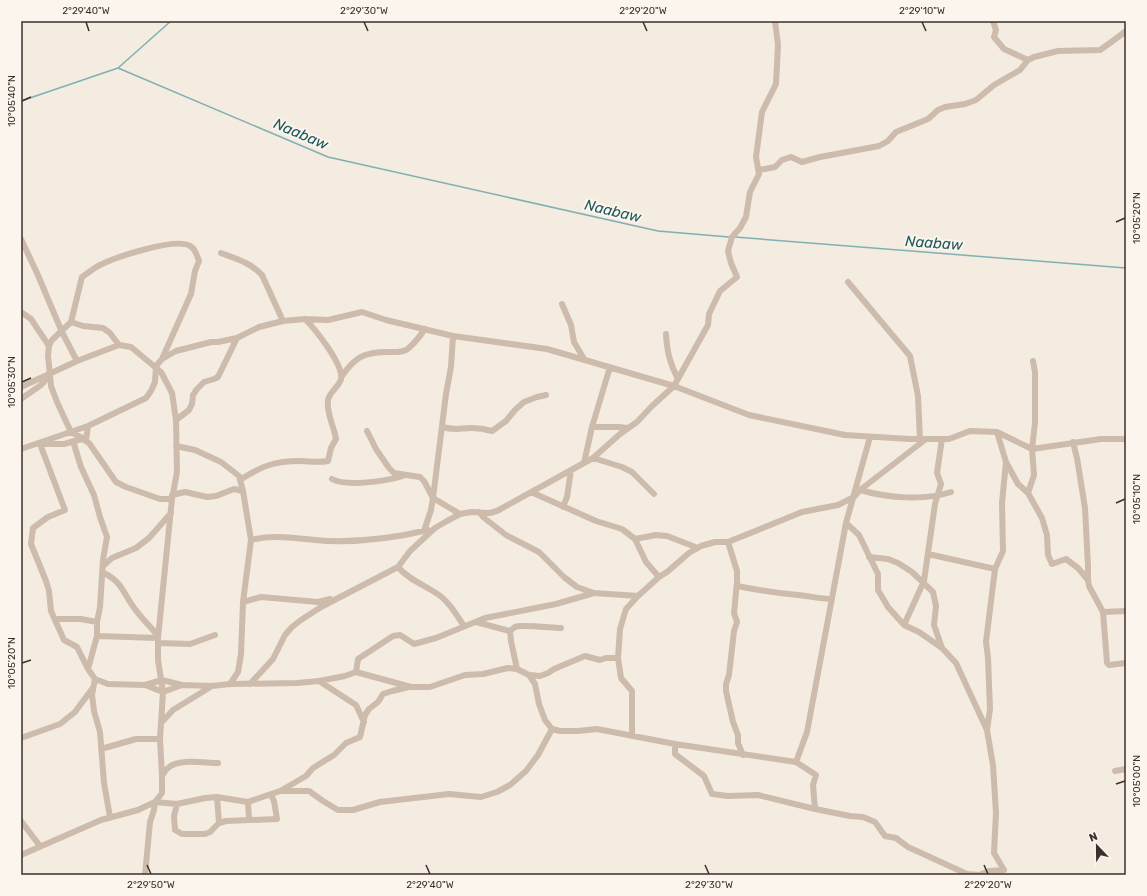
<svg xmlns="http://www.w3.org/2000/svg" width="1147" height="896" font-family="Rubik,sans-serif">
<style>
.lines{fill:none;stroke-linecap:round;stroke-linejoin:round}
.stream{stroke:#7fb0b2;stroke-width:1.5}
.minor{stroke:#cdbbac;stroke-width:6}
.ticks{fill:none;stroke:#3b302b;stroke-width:1.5}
.labels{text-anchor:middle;stroke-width:4;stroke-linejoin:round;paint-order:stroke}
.water-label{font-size:15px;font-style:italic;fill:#1f5a5e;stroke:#fbf5ee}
.neatline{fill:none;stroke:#3b302b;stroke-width:1.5}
.ticks-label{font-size:10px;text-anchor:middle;fill:#3b302b}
</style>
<rect width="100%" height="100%" fill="#f4ebe1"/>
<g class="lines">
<path class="stream" d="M 118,68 L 328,157 L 658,231 L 729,237
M 21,101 L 118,68 L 171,21
M 735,237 L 1126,268"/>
<path class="minor" d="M 993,21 L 996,30 L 994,37 L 1004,49 L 1028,60
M 759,170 L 775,167 L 782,160 L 791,157 L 802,162 L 820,157 L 879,146 L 888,141 L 896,132 L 928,119 L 938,110 L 945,107 L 965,104 L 976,100 L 994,85 L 1020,70 L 1028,60 L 1034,57 L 1058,51 L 1100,50 L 1110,43 L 1126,31
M 21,239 L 37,273 L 62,332 L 77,361 L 119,345 L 131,347 L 161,372 L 172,393 L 176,420 L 177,472 L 172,499 L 160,499 L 126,487 L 116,482 L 89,443 L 82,439 L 64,444 L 38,444
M 221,253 C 237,259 251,263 262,275 L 283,321
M 848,282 L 910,356 L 918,396 L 920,439
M 562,304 L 571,325 L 574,342 L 584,359
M 21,312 L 31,319 L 49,346
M 71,322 L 83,326 L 103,328 L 110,333 L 119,345
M 666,334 C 667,352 670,364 678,379
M 342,376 C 355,357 364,352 388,352 C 394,352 400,353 406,350 C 414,345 419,337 425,329
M 21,387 L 77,361
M 21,399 L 41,385 L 49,376
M 176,420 L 189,410 L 192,404 L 193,395 L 197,389 L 204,382 L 214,379 L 218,377 L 237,338
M 88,426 L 86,440 L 71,432 L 57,402 L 51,386 L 48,355 L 49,346 L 52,340 L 71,322 L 82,277 C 88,273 94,268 100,265 C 116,257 176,237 190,246 C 196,249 197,256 199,261 L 195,271 L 191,294 L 162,359
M 442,427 C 456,431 460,428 472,428 C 479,428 485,429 492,431 L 506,421 L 515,410 L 524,402 L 537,397 L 546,395
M 592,427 L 619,427 L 628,428
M 367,431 L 376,449 L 389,468 L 394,473 L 420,477 L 424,481 L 433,498 L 460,514
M 997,432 L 1006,462 L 1018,484 L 1028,493 L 1042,518 L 1047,535 L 1048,555 L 1052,564 L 1066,559 L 1078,568 L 1088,580
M 73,441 L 81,467 L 94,495 L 100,517 L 107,537 L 103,560 L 100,607 L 97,622 L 97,636 L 88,669
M 1073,442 L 1077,458 L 1085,508 L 1088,566 L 1088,580 L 1089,586 L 1103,612 L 1107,663 L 1109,665 L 1126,663
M 40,444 L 65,510 L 48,517 L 33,528 L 31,544 L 46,581 L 49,591 L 51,611 L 64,640 L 77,647 L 88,669 L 95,679 L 108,684 L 145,685 L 163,692 L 182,685 L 212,686 L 230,684 L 297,683 L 319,681 L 345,676 L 356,672 L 358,659 L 393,636 L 400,635 L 414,644 L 436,638 L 485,618 L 556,604 L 594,593 L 638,596 L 659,577 L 667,572 L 689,553 L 701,546 L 715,542 L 728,542 L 802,512 L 838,505 L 854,497 L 860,490 L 926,439
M 176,446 L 195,450 L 221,462 L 239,476 L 243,491 L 251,540 L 243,602 L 241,654 L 238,672 L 230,684
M 21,449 L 88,426 L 146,398 L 151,391 L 155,382 L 156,366 L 162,359 L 176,351 L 211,342 L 218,342 L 237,338 L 259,327 L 283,321 L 305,319 L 328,320 L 362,312 L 386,320 L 453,336 L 547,349 L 674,386 L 749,415 L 845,435 L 910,439 L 949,439 L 970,431 L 997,432 L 1032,449 L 1101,439 L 1126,439
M 593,458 L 622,467 L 632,472 L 654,494
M 584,463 L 592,427 L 610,367
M 332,479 C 346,487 387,481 403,476
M 240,480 C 262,466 274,461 300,461 C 309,461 318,463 328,461 L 331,448 L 336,439 C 334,426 326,413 328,400 C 330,391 339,387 341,379 C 344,365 315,329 305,319
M 860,490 C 888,498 924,501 951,492
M 531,492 L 596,521 L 622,529 L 635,539 L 646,562 L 659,577
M 1028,493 L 1034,475 L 1032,449 L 1035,423 L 1035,372 L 1033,361
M 172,495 L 185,492 L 207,497 L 216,496 L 234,489 L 243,491
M 563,507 L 567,497 L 571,470
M 479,512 L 483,517 L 506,535 L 539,552 L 564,577 L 577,587 L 594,593
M 846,523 L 859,535 L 878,574 L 878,590 L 888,607 L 904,625 L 919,632 L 942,648 L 956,663 L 987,730
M 424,531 L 431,510 L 433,498 L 446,394 L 451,367 L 453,336
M 635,539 L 656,535 L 667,536 L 698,548
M 251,540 C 276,533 303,540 328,541 C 362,542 395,538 428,530
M 728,542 L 737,571 L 737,582 L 734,613 L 737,622 L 734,631 L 729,675 L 726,684 L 726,691 L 733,722 L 738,735 L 738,743 L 743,755
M 928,554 L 995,569
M 869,557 L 888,559 L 898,563 L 912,572 L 933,592 L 936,606 L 934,625 L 942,648
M 103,566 L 112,558 L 136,548 L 149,538 L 171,513
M 398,567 C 408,579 422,584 436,593 C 448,600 456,614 464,626
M 102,572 C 123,582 122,592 135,609 C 142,619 151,627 158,636
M 737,586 C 757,590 777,593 798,595 C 810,596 820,599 832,599
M 243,602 L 261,597 L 318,602 L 330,599
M 1103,612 L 1126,611
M 55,619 L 81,619 L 97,622
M 476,622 L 510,631 L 511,641 L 517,669
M 904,625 L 924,581 L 935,504 L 941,484 L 937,473 L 942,439
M 510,631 C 512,630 513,628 515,627 C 520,624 553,628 561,628
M 97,636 L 158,638
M 158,643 L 190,644 L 215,635
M 356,672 L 411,687 L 430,687 L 465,675 L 483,674 L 508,668 L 517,669 L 529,675 L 535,684 L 539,704 L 545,720 L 552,729 L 560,731 L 578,731 L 597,729 L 675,744 L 796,762 L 807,732 L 846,523 L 870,437
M 529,675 L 540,676 L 548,673 L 554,669 L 585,656 L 600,660 L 606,658 L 618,658
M 95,679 L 92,695 L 94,711 L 100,732 L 104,783 L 110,817
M 319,681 L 356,705 L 364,722
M 250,684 L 273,659 L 285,635 L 292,627 L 301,620 L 321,607 L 398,567 L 410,551 L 435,528 L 447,521 L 460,514 L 471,512 L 490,513 L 497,511 L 593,458 L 620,434 L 637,422 L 652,406 L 674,386 L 708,325 L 709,314 L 720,291 L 737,277 L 731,263 L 728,251 L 732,237 L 740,228 L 746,217 L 750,192 L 759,174 L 756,157 L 762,112 L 776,84 L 778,45 L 775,21
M 145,685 L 162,680 L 182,685
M 161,723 L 173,710 L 212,686
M 632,736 L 632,691 L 621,678 L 618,658 L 620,629 L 626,609 L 638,596
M 21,738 L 60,724 L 75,712 L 92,689
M 675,744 L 675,754 L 704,776 L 712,794 L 728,796 L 758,795 L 815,809 L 850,816 L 863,817 L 875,822 L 885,836 L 896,838 L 908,847 L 967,874 L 979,875 L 989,871 L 1004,870 L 994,853 L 996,813 L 993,765 L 987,730 L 990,709 L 988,658 L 986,642 L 995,569 L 1003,551 L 1002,503 L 1006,462
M 101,749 L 136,739 L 160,739
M 796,762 L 816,775 L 813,785 L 815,809
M 1115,771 L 1126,769
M 162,776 C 164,774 165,770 168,768 C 178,758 204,763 218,763
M 282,790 L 306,776 L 313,768 L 334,755 L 346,743 L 360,737 L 365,715 L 369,709 L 378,702 L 383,694 L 392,691 L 409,687
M 217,797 L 219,823
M 248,802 L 249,820
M 177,804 L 174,816 L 175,830 L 182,834 L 205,834 L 210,832 L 219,823 L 226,821 L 277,819 L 274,801 L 271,795
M 21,821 L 40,846
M 21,855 L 101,820 L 138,810 L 155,802 L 177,804 L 205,798 L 217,797 L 248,802 L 280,791 L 309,791 L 323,801 L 338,810 L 353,810 L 380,802 L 449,794 L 481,797 L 497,792 L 510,785 L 526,771 L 538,755 L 552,729
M 145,875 L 150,822 L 154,810 L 155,802 L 162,793 L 162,776 L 160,739 L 163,692 L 158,660 L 158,638 L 172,499"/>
</g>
<path class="ticks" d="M 86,22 L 89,31M 364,22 L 368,31M 643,22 L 647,31M 922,22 L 926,31M 22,101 L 31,97M 1116,222 L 1125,218M 22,382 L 31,378M 1116,503 L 1125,499M 22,663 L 31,660M 1116,784 L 1125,781M 147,865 L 151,874M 426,865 L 430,874M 705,865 L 709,874M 984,865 L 988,874"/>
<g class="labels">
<g class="water-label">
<text transform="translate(301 134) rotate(23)" y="5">Naabaw</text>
<text transform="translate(613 211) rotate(13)" y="5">Naabaw</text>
<text transform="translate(934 243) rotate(4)" y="5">Naabaw</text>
</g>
</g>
<rect width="1147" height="896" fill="none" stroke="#fbf5ee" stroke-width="44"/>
<g transform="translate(1097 846) rotate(338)" stroke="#fbf5ee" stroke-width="3" paint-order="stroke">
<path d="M0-3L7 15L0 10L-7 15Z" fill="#3b302b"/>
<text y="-6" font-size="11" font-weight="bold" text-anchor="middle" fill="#3b302b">N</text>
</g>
<rect x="22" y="22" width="1103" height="852" class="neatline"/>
<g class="ticks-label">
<text x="86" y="14">2°29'40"W</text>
<text x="364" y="14">2°29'30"W</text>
<text x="643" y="14">2°29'20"W</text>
<text x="922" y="14">2°29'10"W</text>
<text transform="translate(11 101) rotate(-90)" y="4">10°05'40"N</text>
<text transform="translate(1136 218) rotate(-90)" y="4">10°05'20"N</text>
<text transform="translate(11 382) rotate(-90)" y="4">10°05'30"N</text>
<text transform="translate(1136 499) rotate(-90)" y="4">10°05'10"N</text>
<text transform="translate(11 663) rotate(-90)" y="4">10°05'20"N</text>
<text transform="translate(1136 781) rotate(-90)" y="4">10°05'00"N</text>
<text x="151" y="888">2°29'50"W</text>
<text x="430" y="888">2°29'40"W</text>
<text x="709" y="888">2°29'30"W</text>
<text x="988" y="888">2°29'20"W</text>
</g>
</svg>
